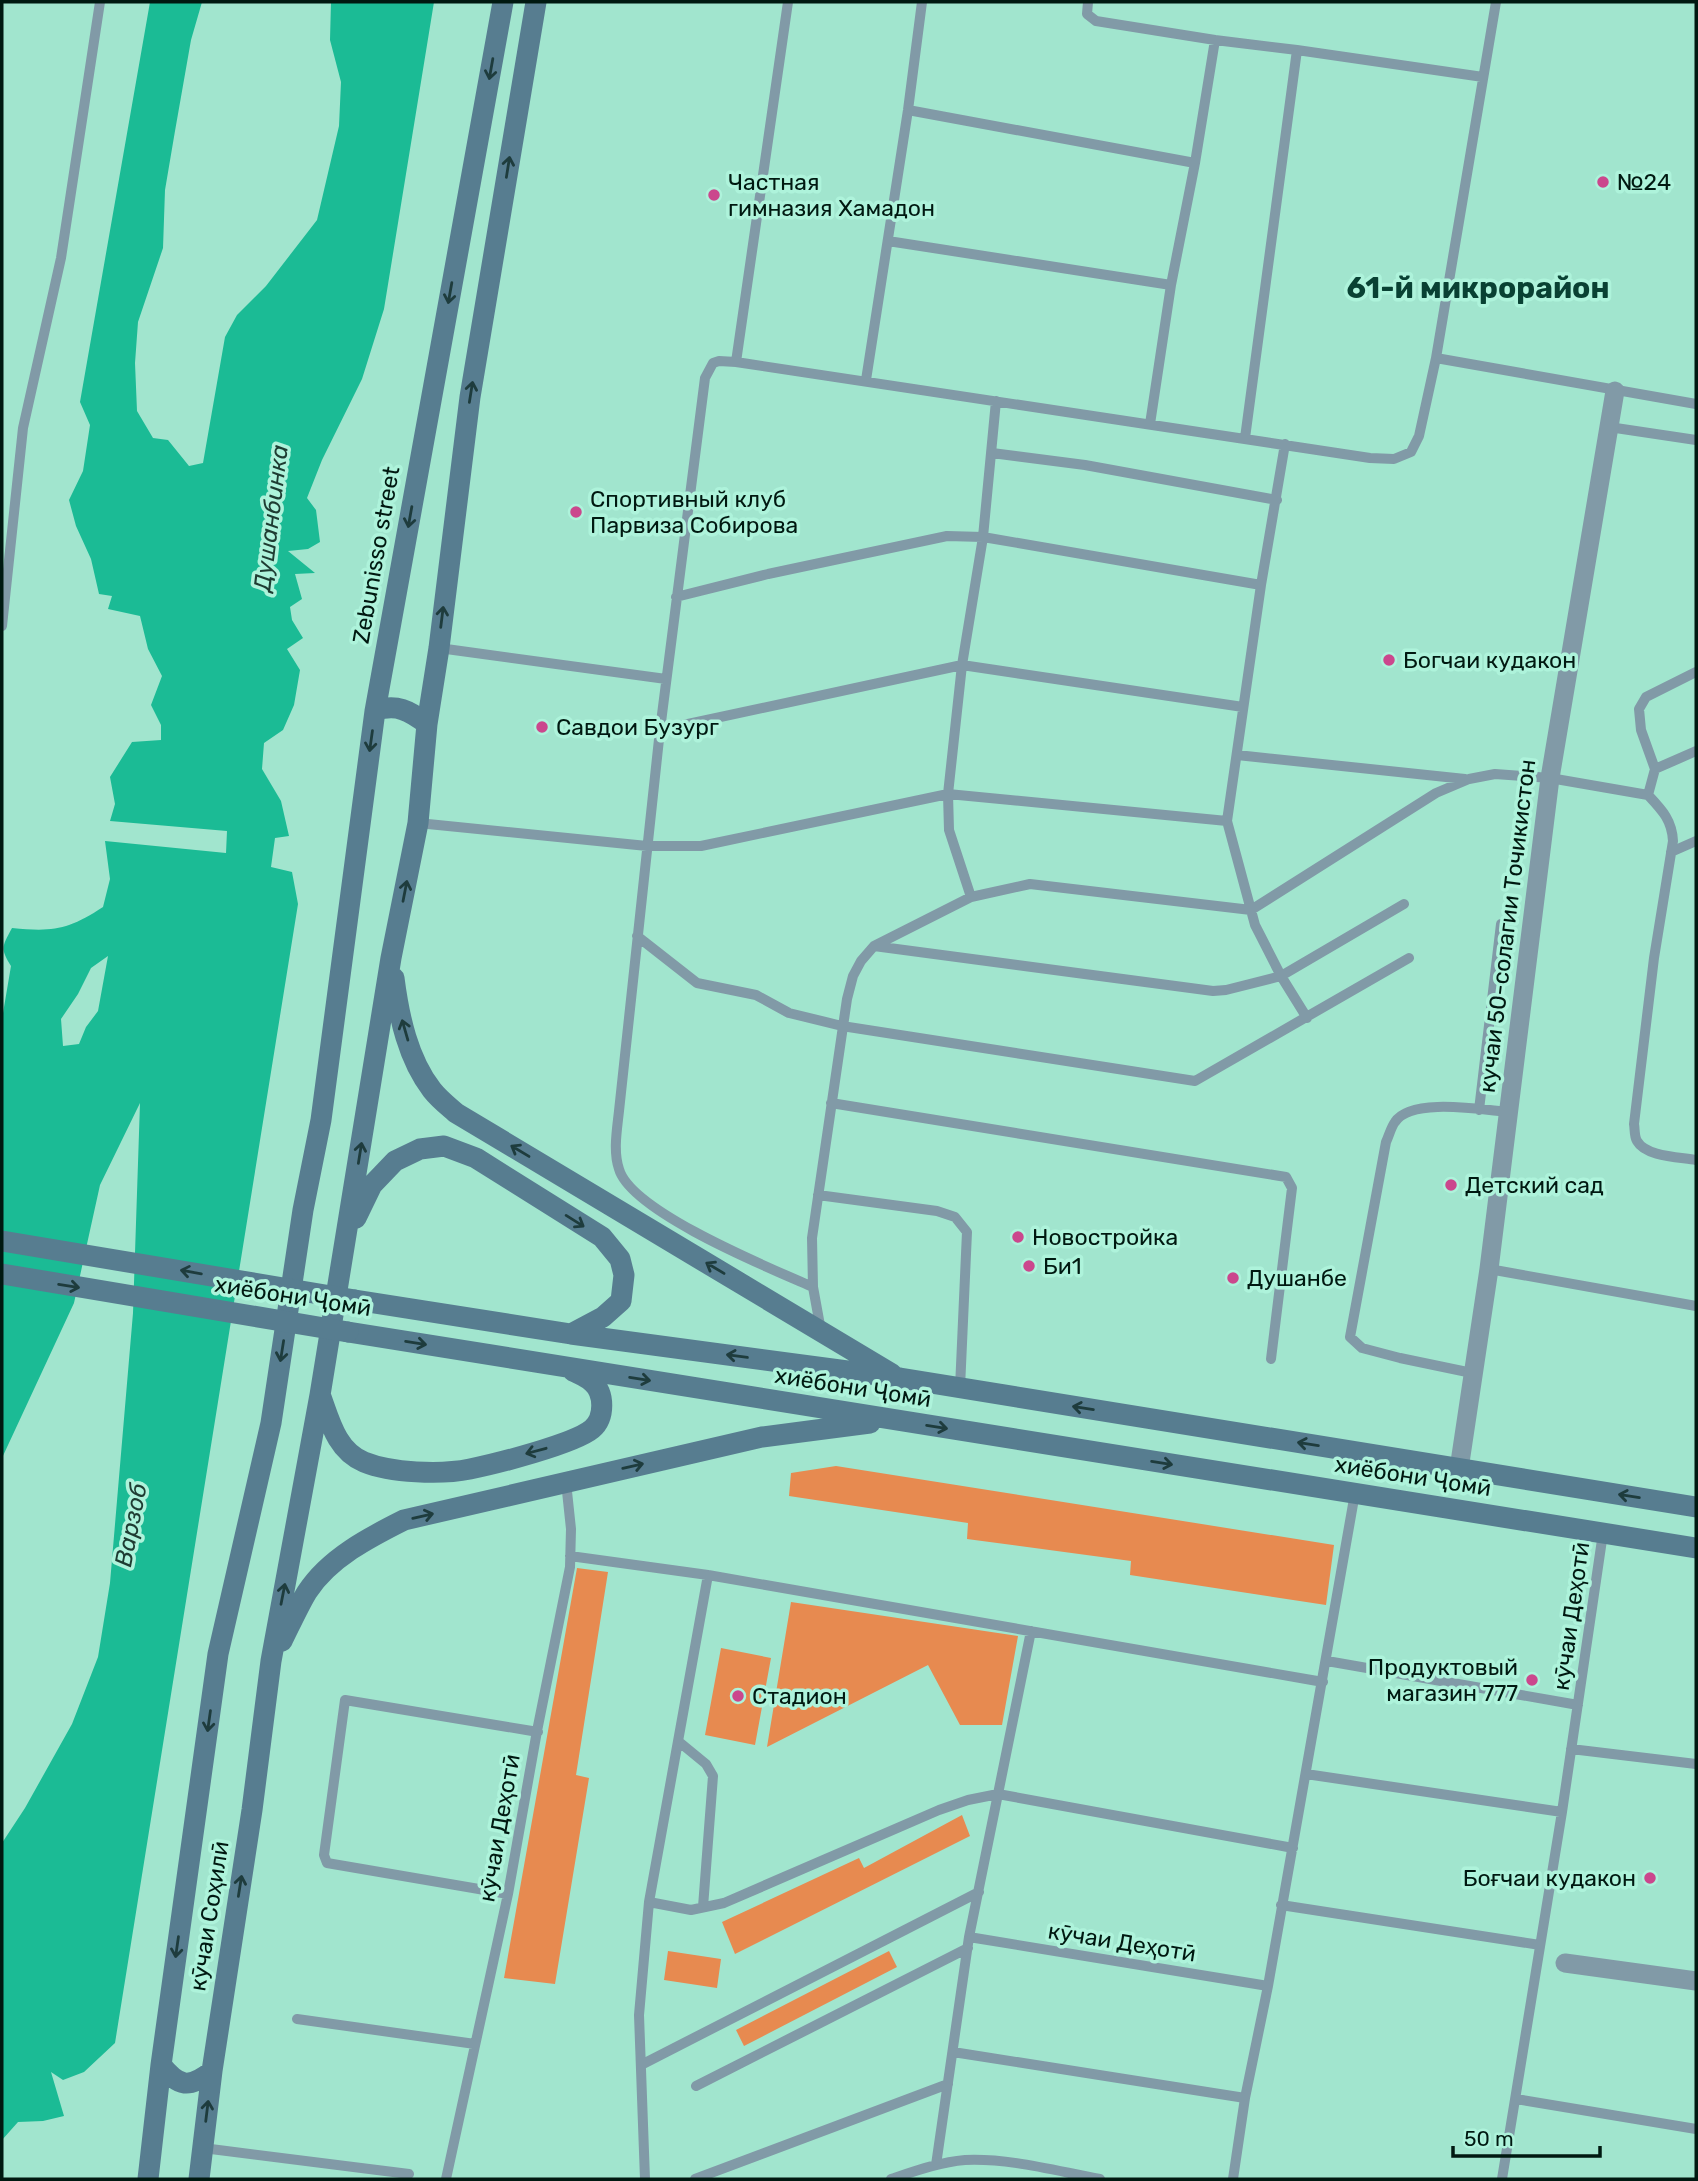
<svg xmlns="http://www.w3.org/2000/svg" width="1698" height="2181" font-family="Rubik,sans-serif">
<style>
.green{fill:#e78a50}
.water{fill:#1bbb95;fill-rule:evenodd}
.lines{fill:none;stroke-linecap:round;stroke-linejoin:round}
.service{stroke:#819aa7;stroke-width:10}
.minor{stroke:#819aa7;stroke-width:19}
.secondary{stroke:#577d90;stroke-width:21}
.secondary-bridge{stroke:#577d90;stroke-width:21}
.oneway{stroke:#1e3c3d}
.poi-dot{fill:#cb478d;stroke:#aef3db;stroke-width:2.5}
.labels{text-anchor:middle;stroke-width:7;stroke-linejoin:round;paint-order:stroke}
.poi-label{font-size:23px;fill:#001911;stroke:#aef3db;text-anchor:start}
.street-label{font-size:23px;fill:#001911;stroke:#aef3db}
.water-label{font-size:24px;font-style:italic;fill:#1e3c32;stroke:#aef3db}
.district-label{font-size:30px;font-weight:bold;fill:#094133;stroke:#aef3db}
</style>
<rect width="100%" height="100%" fill="#a1e5ce"/>
<path class="green" d="M 836,1466 L 1334,1545 L 1326,1605 L 1130,1575 L 1131,1561 L 967,1539 L 968,1523 L 789,1496 L 791,1473 Z
M 577,1568 L 608,1572 L 576,1775 L 589,1778 L 555,1984 L 504,1978 Z
M 791,1602 L 1018,1636 L 1002,1725 L 960,1725 L 928,1665 L 767,1747 Z
M 721,1648 L 771,1658 L 755,1745 L 705,1735 Z
M 962,1815 L 970,1836 L 735,1954 L 722,1922 L 859,1858 L 864,1868 Z
M 668,1951 L 721,1959 L 717,1988 L 664,1980 Z
M 889,1951 L 897,1967 L 744,2046 L 736,2030 Z"/>
<path class="water" d="M 150,2 L 202,2 L 191,40 L 175,131 L 165,190 L 163,248 L 138,322 L 135,363 L 137,411 L 153,438 L 168,440 L 189,466 L 203,463 L 225,337 L 237,315 L 266,286 L 317,220 L 339,126 L 341,82 L 330,40 L 331,2 L 434,2 L 384,309 L 362,379 L 322,460 L 307,498 L 316,510 L 320,542 L 308,549 L 288,551 L 315,573 L 295,574 L 302,599 L 290,607 L 292,620 L 303,638 L 287,649 L 300,670 L 294,705 L 283,730 L 264,743 L 262,769 L 281,801 L 289,836 L 275,838 L 271,867 L 292,872 L 298,904 L 115,2043 L 84,2072 L 63,2080 L 51,2072 L 64,2116 L 43,2121 L 18,2122 L 2,2140 L 2,1843 L 25,1808 L 72,1724 L 98,1657 L 110,1583 L 133,1313 L 140,1103 L 100,1185 L 74,1303 L 2,1458 L 2,1019 L 11,966 C 0,948 2,947 12,928 C 53,932 68,930 103,907 L 110,879 L 105,841 L 226,853 L 227,831 L 110,821 L 115,804 L 110,777 L 132,742 L 161,740 L 161,725 L 151,705 L 162,676 L 148,649 L 140,616 L 108,609 L 112,596 L 99,594 L 91,559 L 76,526 L 69,500 L 83,471 L 90,425 L 80,402 ZM 108,956 L 98,1011 L 86,1027 L 79,1044 L 63,1046 L 61,1019 L 78,994 L 91,968 Z"/>
<g class="lines">
<path class="service" d="M 1088,2 L 1087,14 L 1096,21 L 1215,40 L 1297,50 L 1245,438
M 1297,50 L 1483,77
M 908,110 L 1195,163
M 888,241 L 1171,285 L 1150,424
M 1171,285 L 1195,163 L 1215,40
M 1436,358 L 1696,404
M 736,362 L 788,2
M 866,380 L 908,110 L 922,2
M 1609,427 L 1696,440
M 992,453 L 1085,465 L 1277,500
M 676,597 L 768,574 L 947,536 L 983,537 L 1261,585
M 2,626 L 23,428 L 61,258 L 100,2
M 439,648 L 666,679
M 1696,672 L 1646,697 L 1639,709 L 1641,730 L 1655,769 L 1648,795 C 1662,810 1672,820 1673,841 L 1654,958 L 1634,1124 C 1635,1129 1634,1136 1637,1141 C 1646,1157 1680,1157 1696,1160
M 660,730 L 962,665 L 1243,707
M 1237,755 L 1465,779
M 1655,769 L 1696,751
M 1227,821 L 1255,925 L 1281,976 L 1307,1018
M 418,823 L 647,846 L 701,846 L 948,794 L 1227,821 L 1261,585 L 1285,444
M 1671,852 L 1696,841
M 971,897 L 949,830 L 948,794 L 962,665 L 983,537 L 996,401
M 637,936 L 697,983 L 756,995 L 789,1013 L 842,1026 L 1195,1081 L 1409,958
M 874,946 L 1213,991 L 1226,990 L 1281,976 L 1404,904
M 831,1103 L 1286,1177 L 1292,1188 L 1271,1359
M 1479,1110 L 1501,924
M 818,1195 L 937,1211 L 955,1217 L 967,1232 L 960,1388
M 1489,1269 L 1696,1306
M 813,1287 C 772,1269 631,1212 619,1169 C 613,1151 617,1130 619,1111 L 660,730 L 705,378 L 713,363 L 719,361 L 736,362 L 1370,458 L 1394,459 L 1411,452 L 1419,436 L 1436,358 L 1496,2
M 821,1331 L 813,1287 L 812,1238 L 847,999 L 853,976 L 861,961 L 874,946 L 971,897 L 1030,884 L 1251,910 L 1436,793 L 1469,779 L 1495,774 L 1550,778 L 1648,795
M 1472,1373 L 1400,1358 L 1362,1348 L 1350,1337 L 1386,1142 C 1389,1136 1391,1127 1395,1122 C 1411,1097 1483,1110 1509,1112
M 570,1556 L 708,1575 L 1323,1682
M 1327,1661 L 1578,1705
M 678,1741 L 706,1764 L 713,1776 L 703,1907
M 1571,1749 L 1696,1764
M 1306,1774 L 1562,1812
M 508,1894 L 327,1863 L 324,1855 L 345,1700 L 538,1732
M 649,1902 L 691,1910 L 724,1903 L 939,1810 L 968,1800 L 998,1794 L 1293,1848
M 1281,1905 L 1540,1945
M 969,1937 L 1268,1986
M 297,2019 L 475,2044
M 953,2052 L 1245,2098
M 641,2065 L 979,1892
M 696,2086 L 968,1948
M 1516,2099 L 1696,2129
M 203,2148 L 409,2174
M 936,2165 L 969,1937 L 1031,1631
M 446,2179 L 508,1894 L 537,1731 L 570,1567 L 571,1529 L 566,1482
M 645,2179 L 639,2015 L 649,1902 L 708,1575
M 695,2179 L 948,2084
M 891,2179 C 915,2171 940,2162 965,2160 C 1010,2158 1056,2171 1100,2179
M 1233,2179 L 1245,2098 L 1268,1986 L 1355,1493
M 1502,2179 L 1562,1812 L 1603,1533"/>
<path class="minor" d="M 1459,1469 L 1489,1269 L 1550,778 L 1615,391
M 1565,1963 L 1696,1981"/>
<path class="secondary" d="M 375,711 C 396,703 410,711 427,724
M 394,978 C 399,1017 408,1059 432,1090 C 439,1099 448,1106 456,1113 L 892,1374
M 356,1218 L 372,1185 L 395,1161 L 420,1149 L 444,1146 L 476,1158 L 602,1237 L 620,1259 L 624,1275 L 621,1301 L 603,1317 L 571,1334
M 355,1300 L 571,1334 L 900,1378 L 1696,1507
M 348,1332 L 1696,1548
M 321,1397 C 330,1422 337,1451 364,1462 C 391,1473 441,1475 470,1469 C 495,1464 574,1444 592,1429 C 605,1418 605,1393 592,1382 C 587,1377 579,1374 573,1371
M 282,1641 C 290,1625 298,1607 307,1592 C 329,1558 370,1537 404,1520 L 762,1437 L 870,1423
M 161,2065 C 179,2087 189,2089 212,2071
M 148,2179 L 161,2065 L 218,1654 L 271,1423 L 303,1210 L 321,1120 L 375,711 L 503,2
M 199,2179 L 212,2071 L 252,1810 L 271,1661 L 320,1395 L 391,958 L 418,823 L 427,724 L 439,648 L 470,397 L 536,2"/>
<path class="secondary-bridge" d="M 2,1241 L 355,1300
M 2,1274 L 348,1332"/>
</g>
<defs><path id="oneway-shaft" d="M-6 0H5M1.5-3L5.5 0L1.5 3" fill="none" stroke-width="1.6" stroke-linecap="round" stroke-linejoin="round" transform="scale(1.75)"/></defs>
<g class="oneway">
<use href="#oneway-shaft" transform="translate(491 69) rotate(100)"/>
<use href="#oneway-shaft" transform="translate(508 167) rotate(-81)"/>
<use href="#oneway-shaft" transform="translate(450 293) rotate(100)"/>
<use href="#oneway-shaft" transform="translate(471 392) rotate(-81)"/>
<use href="#oneway-shaft" transform="translate(410 517) rotate(100)"/>
<use href="#oneway-shaft" transform="translate(442 617) rotate(-83)"/>
<use href="#oneway-shaft" transform="translate(371 741) rotate(98)"/>
<use href="#oneway-shaft" transform="translate(405 891) rotate(-79)"/>
<use href="#oneway-shaft" transform="translate(405 1030) rotate(-106)"/>
<use href="#oneway-shaft" transform="translate(520 1151) rotate(-149)"/>
<use href="#oneway-shaft" transform="translate(360 1153) rotate(-81)"/>
<use href="#oneway-shaft" transform="translate(575 1221) rotate(32)"/>
<use href="#oneway-shaft" transform="translate(715 1268) rotate(-149)"/>
<use href="#oneway-shaft" transform="translate(191 1272) rotate(-170)"/>
<use href="#oneway-shaft" transform="translate(69 1286) rotate(9)"/>
<use href="#oneway-shaft" transform="translate(416 1343) rotate(9)"/>
<use href="#oneway-shaft" transform="translate(282 1351) rotate(99)"/>
<use href="#oneway-shaft" transform="translate(737 1356) rotate(-172)"/>
<use href="#oneway-shaft" transform="translate(640 1379) rotate(9)"/>
<use href="#oneway-shaft" transform="translate(1083 1408) rotate(-171)"/>
<use href="#oneway-shaft" transform="translate(937 1427) rotate(9)"/>
<use href="#oneway-shaft" transform="translate(1308 1444) rotate(-171)"/>
<use href="#oneway-shaft" transform="translate(536 1451) rotate(165)"/>
<use href="#oneway-shaft" transform="translate(1162 1463) rotate(9)"/>
<use href="#oneway-shaft" transform="translate(633 1466) rotate(-13)"/>
<use href="#oneway-shaft" transform="translate(1629 1496) rotate(-171)"/>
<use href="#oneway-shaft" transform="translate(423 1516) rotate(-13)"/>
<use href="#oneway-shaft" transform="translate(283 1594) rotate(-79)"/>
<use href="#oneway-shaft" transform="translate(209 1721) rotate(98)"/>
<use href="#oneway-shaft" transform="translate(240 1886) rotate(-81)"/>
<use href="#oneway-shaft" transform="translate(177 1947) rotate(98)"/>
<use href="#oneway-shaft" transform="translate(207 2111) rotate(-83)"/>
</g>
<g class="poi-dot">
<circle cx="1603" cy="182" r="7"/>
<circle cx="714" cy="195" r="7"/>
<circle cx="576" cy="512" r="7"/>
<circle cx="1389" cy="660" r="7"/>
<circle cx="542" cy="727" r="7"/>
<circle cx="1451" cy="1185" r="7"/>
<circle cx="1018" cy="1237" r="7"/>
<circle cx="1029" cy="1266" r="7"/>
<circle cx="1233" cy="1278" r="7"/>
<circle cx="1532" cy="1680" r="7"/>
<circle cx="738" cy="1696" r="7"/>
<circle cx="1650" cy="1878" r="7"/>
</g>
<g class="labels">
<g class="poi-label">
<text x="728" y="190">Частная<tspan x="728" dy="26">гимназия Хамадон</tspan></text>
<text x="1617" y="190">№24</text>
<text x="590" y="507">Спортивный клуб<tspan x="590" dy="26">Парвиза Собирова</tspan></text>
<text x="1403" y="668">Богчаи кудакон</text>
<text x="556" y="735">Савдои Бузург</text>
<text x="1465" y="1193">Детский сад</text>
<text x="1032" y="1245">Новостройка</text>
<text x="1043" y="1274">Би1</text>
<text x="1247" y="1286">Душанбе</text>
<text x="1518" y="1675" text-anchor="end">Продуктовый<tspan x="1518" dy="26">магазин 777</tspan></text>
<text x="752" y="1704">Стадион</text>
<text x="1636" y="1886" text-anchor="end">Боғчаи кудакон</text>
</g>
<g class="street-label">
<text transform="translate(376 555) rotate(-80)" y="8">Zebunisso street</text>
<text transform="translate(1507 926) rotate(-83)" y="8">кучаи 50-солагии Точикистон</text>
<text transform="translate(293 1296) rotate(9)" y="8">хиёбони Ҷомӣ</text>
<text transform="translate(853 1387) rotate(9)" y="8">хиёбони Ҷомӣ</text>
<text transform="translate(1413 1476) rotate(9)" y="8">хиёбони Ҷомӣ</text>
<text transform="translate(1571 1616) rotate(-82)" y="8">кӯчаи Деҳотӣ</text>
<text transform="translate(499 1828) rotate(-80)" y="8">кӯчаи Деҳотӣ</text>
<text transform="translate(209 1916) rotate(-81)" y="8">кӯчаи Соҳилӣ</text>
<text transform="translate(1122 1942) rotate(9)" y="8">кӯчаи Деҳотӣ</text>
</g>
<g class="water-label">
<text transform="translate(271 518) rotate(-83)" y="8">Душанбинка</text>
<text transform="translate(131 1525) rotate(-79)" y="8">Варзоб</text>
</g>
<g class="district-label">
<text x="1478" y="298">61-й микрорайон</text>
</g>
</g>
<rect width="1698" height="2181" fill="none" stroke="#001911" stroke-width="7"/>
<path d="M1453 2146v10h147v-10" fill="none" stroke="#001911" stroke-width="3.5"/>
<text x="1464" y="2146" font-size="21" fill="#001911" stroke="#aef3db" stroke-width="5" paint-order="stroke">50 m</text>
</svg>
